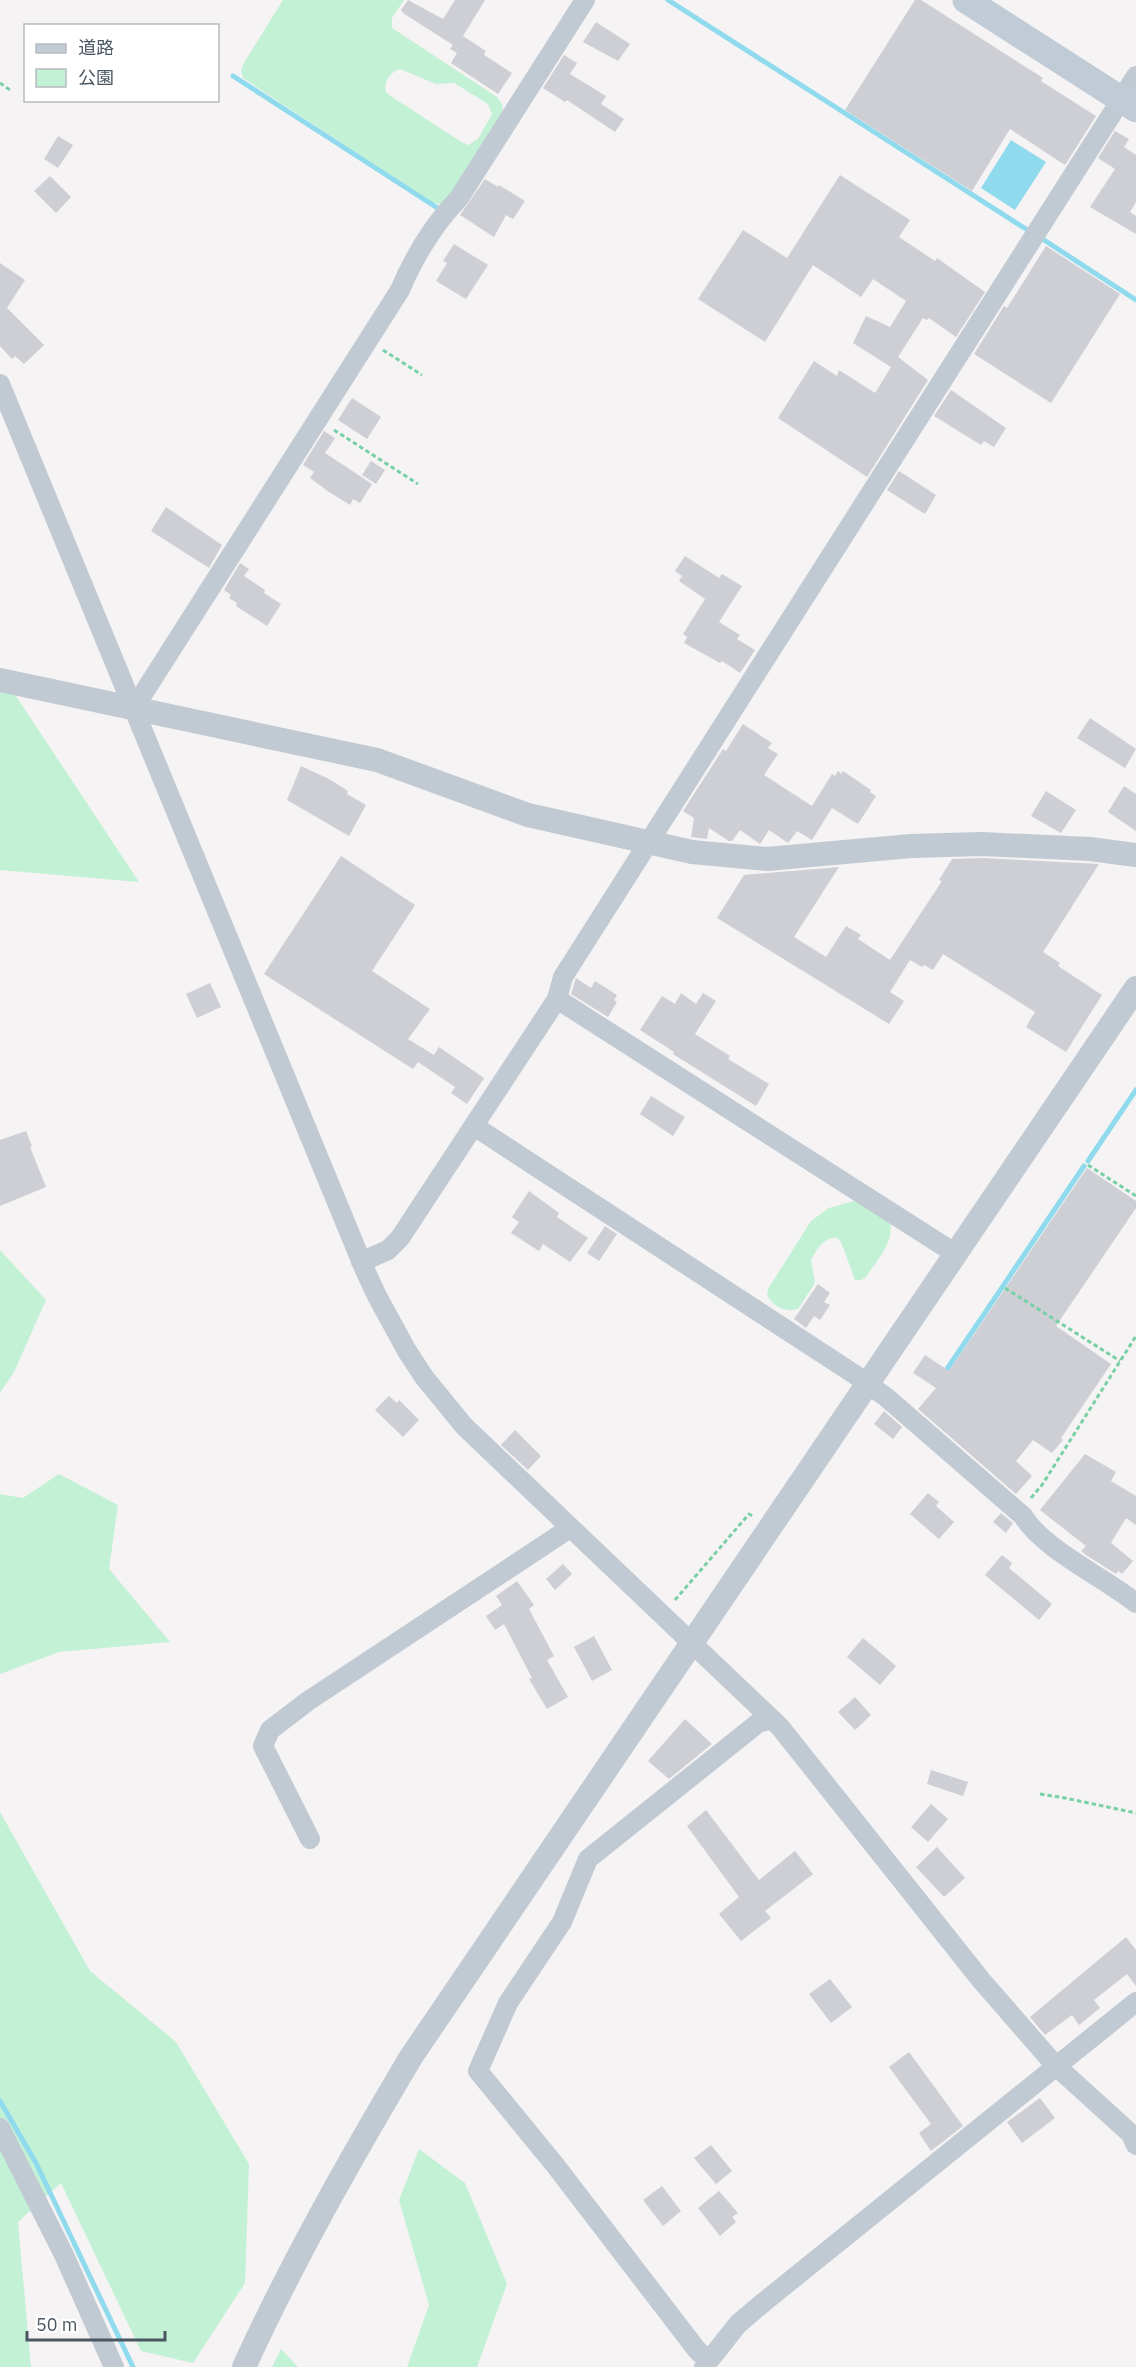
<svg xmlns="http://www.w3.org/2000/svg" width="1136" height="2367" font-family="'IBM Plex Sans','Noto Sans JP',sans-serif">
<style>
.green{fill:#c3f1d5;fill-rule:evenodd}
.water{fill:#90daee}
.lines{fill:none;stroke-linecap:round;stroke-linejoin:round}
.stream{stroke:#90daee;stroke-width:5}
.building{fill:#cdcfd5}
.path{stroke:#7ad0a6;stroke-width:3;stroke-dasharray:4.5 3;stroke-linecap:butt}
.minor{stroke:#c1cad2;stroke-width:20}
.tertiary{stroke:#c1cad2;stroke-width:24}
.secondary{stroke:#c1cbd6;stroke-width:27}
</style>
<rect width="100%" height="100%" fill="#f5f3f3"/>
<path class="green" d="M 283,0 L 404,0 L 392,18 L 392,28 L 497,97 C 503,104 504,108 502,117 L 445,202 L 438,204 L 431,202 L 243,78 L 241,70 L 244,63 ZM 400,69 L 436,84 L 454,83 L 488,104 L 492,114 L 478,139 L 468,145 L 463,143 L 389,95 L 386,92 C 383,82 390,72 400,69 Z
M 0,681 L 6,681 L 139,882 L 0,870 Z
M 857,1200 L 890,1222 C 895,1242 876,1261 866,1277 L 861,1280 L 855,1280 L 841,1242 L 837,1238 C 825,1236 816,1250 811,1260 L 815,1283 L 798,1309 C 786,1313 771,1306 767,1294 L 768,1289 L 811,1221 L 829,1208 Z
M 0,1250 L 46,1300 L 14,1372 L 0,1393 Z
M 59,1474 L 118,1505 L 109,1569 L 170,1642 L 59,1652 L 0,1674 L 0,1494 L 23,1498 Z
M 0,1812 L 90,1971 L 176,2042 L 249,2164 L 245,2283 L 193,2363 L 141,2351 L 61,2183 L 18,2222 L 31,2367 L 0,2367 Z
M 419,2149 L 465,2183 L 507,2284 L 477,2367 L 407,2367 L 429,2305 L 399,2200 Z
M 281,2349 L 298,2367 L 272,2367 Z"/>
<path class="water" d="M 1011,140 L 1046,162 L 1015,210 L 981,188 Z"/>
<g class="lines">
<path class="stream" d="M 668,0 L 1029,231
M 233,76 L 439,209 L 437,213
M 1041,238 L 1136,300
M 1088,1161 L 1136,1090
M 943,1375 L 1084,1166
M 0,2101 L 36,2163 L 133,2367"/>
</g>
<path class="building" d="M 408,0 L 443,19 L 455,0 L 485,0 L 463,36 L 486,51 L 484,55 L 512,73 L 498,94 L 451,63 L 457,53 L 450,49 L 453,45 L 403,13 L 401,10 Z
M 915,0 L 921,0 L 1043,78 L 1041,81 L 1096,116 L 1065,165 L 1010,129 L 972,191 L 845,110 Z
M 596,22 L 630,44 L 618,61 L 583,42 Z
M 564,55 L 577,63 L 570,74 L 606,96 L 601,104 L 624,119 L 615,132 L 567,100 L 565,102 L 543,88 Z
M 1115,131 L 1129,139 L 1124,147 L 1136,155 L 1136,202 L 1130,212 L 1136,216 L 1136,234 L 1090,207 L 1115,169 L 1098,158 Z
M 58,136 L 73,145 L 58,168 L 44,159 Z
M 840,175 L 910,220 L 899,237 L 935,261 L 937,258 L 985,292 L 956,337 L 929,318 L 927,320 L 923,318 L 898,357 L 928,380 L 867,477 L 778,418 L 814,361 L 837,376 L 839,370 L 875,393 L 891,367 L 853,343 L 866,316 L 890,327 L 906,301 L 873,279 L 861,297 L 813,265 L 765,342 L 698,299 L 743,230 L 787,258 Z
M 50,176 L 71,197 L 56,213 L 34,191 Z
M 485,179 L 498,187 L 499,185 L 525,201 L 513,219 L 506,215 L 494,237 L 460,215 Z
M 454,244 L 488,265 L 466,299 L 436,281 L 447,263 L 443,261 Z
M 1046,246 L 1120,294 L 1051,403 L 974,354 L 1004,306 L 1007,308 Z
M 0,263 L 25,280 L 7,308 L 44,345 L 24,364 L 15,356 L 12,359 L 0,346 Z
M 951,390 L 1006,428 L 994,447 L 984,441 L 981,445 L 934,416 Z
M 352,398 L 381,417 L 367,439 L 338,420 Z
M 324,431 L 335,438 L 325,453 L 372,484 L 360,503 L 353,499 L 350,505 L 329,492 L 310,478 L 314,472 L 303,465 Z
M 371,461 L 385,470 L 376,484 L 362,475 Z
M 899,471 L 936,495 L 925,514 L 887,490 Z
M 166,507 L 222,545 L 209,568 L 151,531 Z
M 685,556 L 719,578 L 722,574 L 742,586 L 719,622 L 740,635 L 737,639 L 755,650 L 740,673 L 722,661 L 720,663 L 684,643 L 687,637 L 683,634 L 705,599 L 679,581 L 682,576 L 675,571 Z
M 240,563 L 249,569 L 244,576 L 265,590 L 264,593 L 281,604 L 267,626 L 236,606 L 237,603 L 229,598 L 231,595 L 224,590 Z
M 1090,718 L 1136,749 L 1125,768 L 1077,738 Z
M 743,724 L 772,743 L 768,748 L 778,754 L 764,775 L 812,806 L 832,774 L 835,776 L 838,771 L 841,774 L 843,771 L 871,790 L 870,792 L 876,796 L 858,824 L 832,808 L 812,840 L 797,831 L 788,843 L 769,830 L 760,844 L 740,830 L 732,841 L 729,841 L 709,828 L 707,839 L 691,837 L 694,818 L 683,811 L 723,749 L 726,751 Z
M 301,766 L 329,779 L 348,791 L 347,794 L 366,805 L 349,836 L 287,800 Z
M 1124,786 L 1136,794 L 1136,831 L 1108,812 Z
M 1046,791 L 1076,810 L 1061,833 L 1031,816 Z
M 341,856 L 415,905 L 372,971 L 430,1009 L 408,1039 L 434,1055 L 439,1047 L 484,1078 L 467,1104 L 451,1093 L 455,1087 L 418,1062 L 413,1069 L 264,974 Z
M 982,858 L 1099,864 L 1043,952 L 1060,963 L 1058,966 L 1102,995 L 1066,1052 L 1026,1027 L 1035,1012 L 943,954 L 933,970 L 924,965 L 922,967 L 910,960 L 890,992 L 904,1001 L 889,1024 L 717,918 L 744,875 L 839,867 L 794,937 L 826,957 L 846,926 L 861,935 L 858,939 L 890,960 L 942,881 L 939,880 L 952,859 Z
M 576,978 L 591,988 L 595,981 L 617,995 L 614,1000 L 617,1002 L 608,1017 L 571,994 Z
M 210,983 L 221,1007 L 197,1018 L 186,994 Z
M 681,993 L 696,1004 L 703,993 L 716,1001 L 695,1034 L 730,1056 L 728,1059 L 769,1084 L 756,1106 L 673,1054 L 674,1052 L 640,1030 L 662,996 L 675,1004 Z
M 651,1096 L 685,1117 L 673,1136 L 640,1114 Z
M 26,1131 L 32,1146 L 30,1147 L 46,1187 L 0,1206 L 0,1140 Z
M 1087,1168 L 1136,1201 L 1136,1208 L 1056,1326 L 1111,1364 L 1061,1438 L 1063,1440 L 1052,1453 L 1033,1440 L 1016,1461 L 1032,1476 L 1016,1494 L 918,1409 L 936,1388 L 913,1373 L 925,1355 L 949,1371 Z
M 529,1191 L 559,1213 L 557,1217 L 588,1238 L 570,1262 L 543,1244 L 539,1251 L 511,1233 L 519,1222 L 512,1217 Z
M 605,1226 L 617,1234 L 599,1261 L 587,1253 Z
M 818,1284 L 830,1293 L 824,1302 L 830,1305 L 820,1320 L 814,1316 L 806,1328 L 794,1319 Z
M 389,1396 L 397,1403 L 399,1400 L 419,1420 L 403,1437 L 375,1410 Z
M 884,1411 L 902,1427 L 893,1439 L 874,1424 Z
M 515,1430 L 541,1456 L 528,1470 L 501,1445 Z
M 1085,1454 L 1116,1472 L 1111,1481 L 1136,1496 L 1136,1525 L 1126,1518 L 1111,1543 L 1133,1561 L 1122,1574 L 1118,1571 L 1116,1574 L 1086,1555 L 1081,1551 L 1086,1546 L 1040,1510 Z
M 928,1493 L 939,1502 L 936,1506 L 954,1522 L 939,1539 L 910,1514 Z
M 1001,1513 L 1013,1523 L 1006,1533 L 993,1522 Z
M 1002,1555 L 1012,1563 L 1009,1568 L 1052,1604 L 1039,1620 L 985,1575 Z
M 563,1564 L 572,1574 L 555,1590 L 546,1579 Z
M 517,1581 L 534,1605 L 529,1609 L 554,1656 L 547,1660 L 568,1697 L 547,1709 L 529,1679 L 532,1678 L 504,1624 L 495,1630 L 486,1616 L 502,1605 L 496,1596 Z
M 594,1636 L 612,1670 L 592,1681 L 574,1647 Z
M 863,1638 L 896,1666 L 880,1685 L 847,1657 Z
M 855,1697 L 871,1715 L 855,1730 L 838,1712 Z
M 685,1719 L 712,1744 L 669,1779 L 648,1761 Z
M 931,1770 L 968,1782 L 963,1796 L 927,1784 Z
M 931,1804 L 948,1819 L 928,1842 L 911,1827 Z
M 706,1810 L 759,1880 L 795,1851 L 813,1874 L 765,1911 L 771,1918 L 741,1941 L 719,1914 L 739,1897 L 687,1826 Z
M 937,1847 L 965,1878 L 944,1897 L 916,1867 Z
M 1126,1937 L 1136,1950 L 1136,1986 L 1127,1974 L 1094,2000 L 1100,2008 L 1079,2025 L 1072,2015 L 1045,2035 L 1030,2017 Z
M 830,1979 L 852,2007 L 831,2023 L 809,1994 Z
M 909,2052 L 963,2126 L 931,2151 L 919,2133 L 931,2124 L 889,2067 Z
M 1040,2098 L 1055,2118 L 1022,2143 L 1007,2122 Z
M 711,2145 L 732,2171 L 716,2184 L 694,2158 Z
M 662,2186 L 681,2211 L 663,2226 L 643,2200 Z
M 719,2191 L 738,2213 L 732,2217 L 736,2222 L 720,2236 L 698,2208 Z"/>
<g class="lines">
<path class="path" d="M 0,83 L 10,90
M 383,350 L 422,375
M 334,430 L 418,484
M 1088,1165 L 1136,1196
M 1005,1288 L 1120,1361
M 1031,1498 L 1042,1485 L 1136,1336
M 675,1600 L 749,1514 L 754,1517
M 1040,1794 L 1065,1798 L 1136,1813"/>
<path class="minor" d="M 0,384 L 364,1268 L 377,1296 L 407,1351 L 424,1377 L 464,1426 L 780,1727 L 981,1980 L 1055,2065 L 1131,2134 L 1136,2145
M 134,708 L 400,290 C 414,257 434,224 459,198 L 585,0
M 557,999 L 956,1254
M 474,1126 L 854,1374 L 886,1397 L 1023,1516 C 1043,1549 1105,1578 1136,1603
M 361,1262 L 388,1250 L 400,1238 L 557,999 L 563,977 L 1136,76
M 310,1839 L 263,1746 L 270,1730 L 308,1701 L 570,1528
M 0,2128 L 64,2255 L 114,2367
M 708,2360 L 697,2350 L 555,2165 L 478,2071 L 508,2003 L 562,1922 L 588,1859 L 758,1723 L 772,1719
M 704,2367 L 738,2324 L 764,2302 L 1136,2002"/>
<path class="tertiary" d="M 0,680 L 377,760 L 528,815 L 692,852 L 767,859 L 911,846 L 982,844 L 1090,849 L 1136,855
M 244,2367 C 293,2260 351,2158 411,2057 L 1136,988"/>
<path class="secondary" d="M 966,0 L 1136,109"/>
</g>
<rect x="24" y="24" width="195" height="78" fill="#ffffff" stroke="#b7bbc0" stroke-width="1.5"/>
<rect x="36" y="44" width="30" height="9" fill="#c1cbd6" stroke="#b7bbc0" stroke-width="1.5"/>
<text x="78" y="54" font-size="18" fill="#4a5661">道路</text>
<rect x="36" y="69" width="30" height="18" fill="#c3f1d5" stroke="#b7bbc0" stroke-width="1.5"/>
<text x="78" y="84" font-size="18" fill="#4a5661">公園</text>
<path d="M27 2331v9h138v-9" fill="none" stroke="#4a5661" stroke-width="3"/>
<text x="36" y="2331" font-size="18" fill="#4a5661" stroke="#ffffff" stroke-width="4.5" paint-order="stroke">50 m</text>
</svg>
